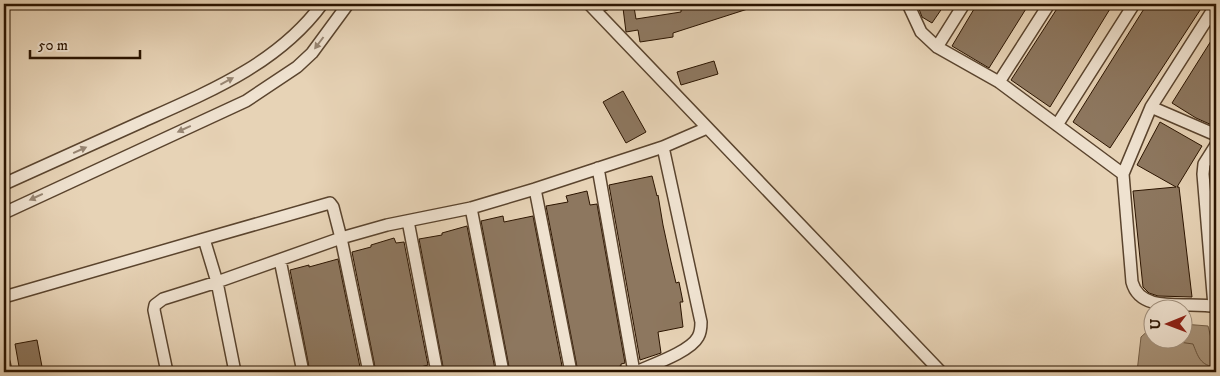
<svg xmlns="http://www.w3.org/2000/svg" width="1220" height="376" font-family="'IM FELL DW Pica',serif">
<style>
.water{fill:#a79278;stroke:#756048}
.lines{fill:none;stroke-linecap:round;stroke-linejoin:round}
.shore{stroke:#69533c;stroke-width:1}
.building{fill:#8d775f;stroke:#2b1400}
.minor-casing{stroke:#5a442e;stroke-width:14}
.minor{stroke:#efe2d0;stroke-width:11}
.oneway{fill:#978572}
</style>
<rect width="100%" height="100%" fill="#e7d3b6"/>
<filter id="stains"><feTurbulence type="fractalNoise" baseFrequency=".004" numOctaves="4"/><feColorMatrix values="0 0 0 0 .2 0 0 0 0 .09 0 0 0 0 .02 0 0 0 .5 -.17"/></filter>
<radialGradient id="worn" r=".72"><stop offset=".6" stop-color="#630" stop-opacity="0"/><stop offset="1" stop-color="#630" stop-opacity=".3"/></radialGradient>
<path class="water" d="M 1183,324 L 1208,326 L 1214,350 L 1216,350 L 1216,372 L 1137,372 L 1141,337 L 1152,327 L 1152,338 L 1182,338 Z"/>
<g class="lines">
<path class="shore" d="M 1172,338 L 1179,342 L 1193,344 C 1198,356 1200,366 1216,367"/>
</g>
<path class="building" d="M 702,4 L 757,4 L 757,6 L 673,33 L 673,37 L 640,42 L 638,30 L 626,32 L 623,8 L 634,7 L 636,19 L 681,12 L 681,10 Z
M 922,4 L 945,4 L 932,23 L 922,17 L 919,9 Z
M 977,4 L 1029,4 L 989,68 L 952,46 Z
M 1060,4 L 1113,4 L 1050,107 L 1011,80 Z
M 1147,4 L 1204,4 L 1110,148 L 1073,122 Z
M 1216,33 L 1216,121 L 1214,126 L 1196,118 L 1172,103 Z
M 714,61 L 718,74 L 681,85 L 677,72 Z
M 623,91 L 646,132 L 626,143 L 603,102 Z
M 1160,122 L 1202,146 L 1177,187 L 1179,187 L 1192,297 L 1158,296 L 1149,293 L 1143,287 L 1133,191 L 1176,187 L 1137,165 Z
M 652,176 L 657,196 L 658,195 L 663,225 L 671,262 L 676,283 L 679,282 L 683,302 L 680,302 L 683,327 L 658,332 L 661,353 L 640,360 L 609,185 Z
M 587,191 L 590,205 L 597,204 L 625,363 L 621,364 L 621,366 L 592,372 L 578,372 L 546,206 L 568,202 L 566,196 Z
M 503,216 L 504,222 L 533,216 L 562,366 L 552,368 L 553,372 L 533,372 L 532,369 L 510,372 L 481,221 Z
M 467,226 L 495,369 L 481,372 L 444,372 L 419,239 L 442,235 L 442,233 Z
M 394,238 L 396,243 L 404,242 L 428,365 L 402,372 L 376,372 L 352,252 L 371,247 L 371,245 Z
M 338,259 L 361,372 L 310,372 L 290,270 L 309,265 L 309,267 Z
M 37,340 L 43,372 L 20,372 L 15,344 Z"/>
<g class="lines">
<g class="minor-casing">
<path id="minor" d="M 589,4 L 941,372
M 908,4 L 921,32 L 937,47 L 999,82 L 1123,174 L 1132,282 C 1141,316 1191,300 1216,307
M 593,8 L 605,4
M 937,47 L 964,4
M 999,82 L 1049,4
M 1151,107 L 1216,135
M 1057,125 L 1134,4
M 598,168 L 634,372
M 1123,174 L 1151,107 L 1216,5
M 4,184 C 49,164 94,143 139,123 C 206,93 277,65 322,4
M 535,189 L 571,372
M 471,208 L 503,372
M 4,213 L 246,101 L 297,67 L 312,53 L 348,4
M 408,221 L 437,372
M 204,239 L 330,203 L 333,207 L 341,238 L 369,372
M 280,260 L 303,372
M 4,297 L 204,239 L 217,282 L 235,372
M 1214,306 L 1203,174 L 1204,164 L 1216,145
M 4,363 L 6,372
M 167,372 L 154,310 L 155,305 L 163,299 L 217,282 L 341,238 L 387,225 L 471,208 L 535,189 L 663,147 L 707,128
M 636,372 C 651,365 690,352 698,337 C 701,332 701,327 701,322 L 663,147"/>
</g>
<use href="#minor" class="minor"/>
</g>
<defs><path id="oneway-solid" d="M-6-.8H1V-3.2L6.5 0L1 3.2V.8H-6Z" transform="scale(1.25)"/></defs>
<g class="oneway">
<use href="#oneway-solid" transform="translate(319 43) rotate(127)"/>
<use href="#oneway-solid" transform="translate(227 81) rotate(-28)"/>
<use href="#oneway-solid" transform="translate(184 129) rotate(155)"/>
<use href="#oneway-solid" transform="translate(80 150) rotate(-24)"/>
<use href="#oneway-solid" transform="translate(36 197) rotate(155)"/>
</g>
<rect width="1220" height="376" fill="none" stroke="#e7d3b6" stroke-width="20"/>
<rect x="5" y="5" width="1210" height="366" fill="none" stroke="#2b1400" stroke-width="2.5"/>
<rect x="10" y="10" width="1200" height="356" fill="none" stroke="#2b1400"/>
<g transform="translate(1168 324) rotate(269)"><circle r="24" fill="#efe2d0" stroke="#a1907d"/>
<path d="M0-4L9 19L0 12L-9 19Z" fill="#8f2418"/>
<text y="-8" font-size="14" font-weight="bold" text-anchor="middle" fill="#2b1400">U</text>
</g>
<path d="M30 50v8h110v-8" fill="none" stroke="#2b1400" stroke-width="2.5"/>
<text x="38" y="50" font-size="15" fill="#2b1400" stroke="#efe2d0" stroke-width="4" paint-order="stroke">50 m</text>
<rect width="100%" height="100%" filter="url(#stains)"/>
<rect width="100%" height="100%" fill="url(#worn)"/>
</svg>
